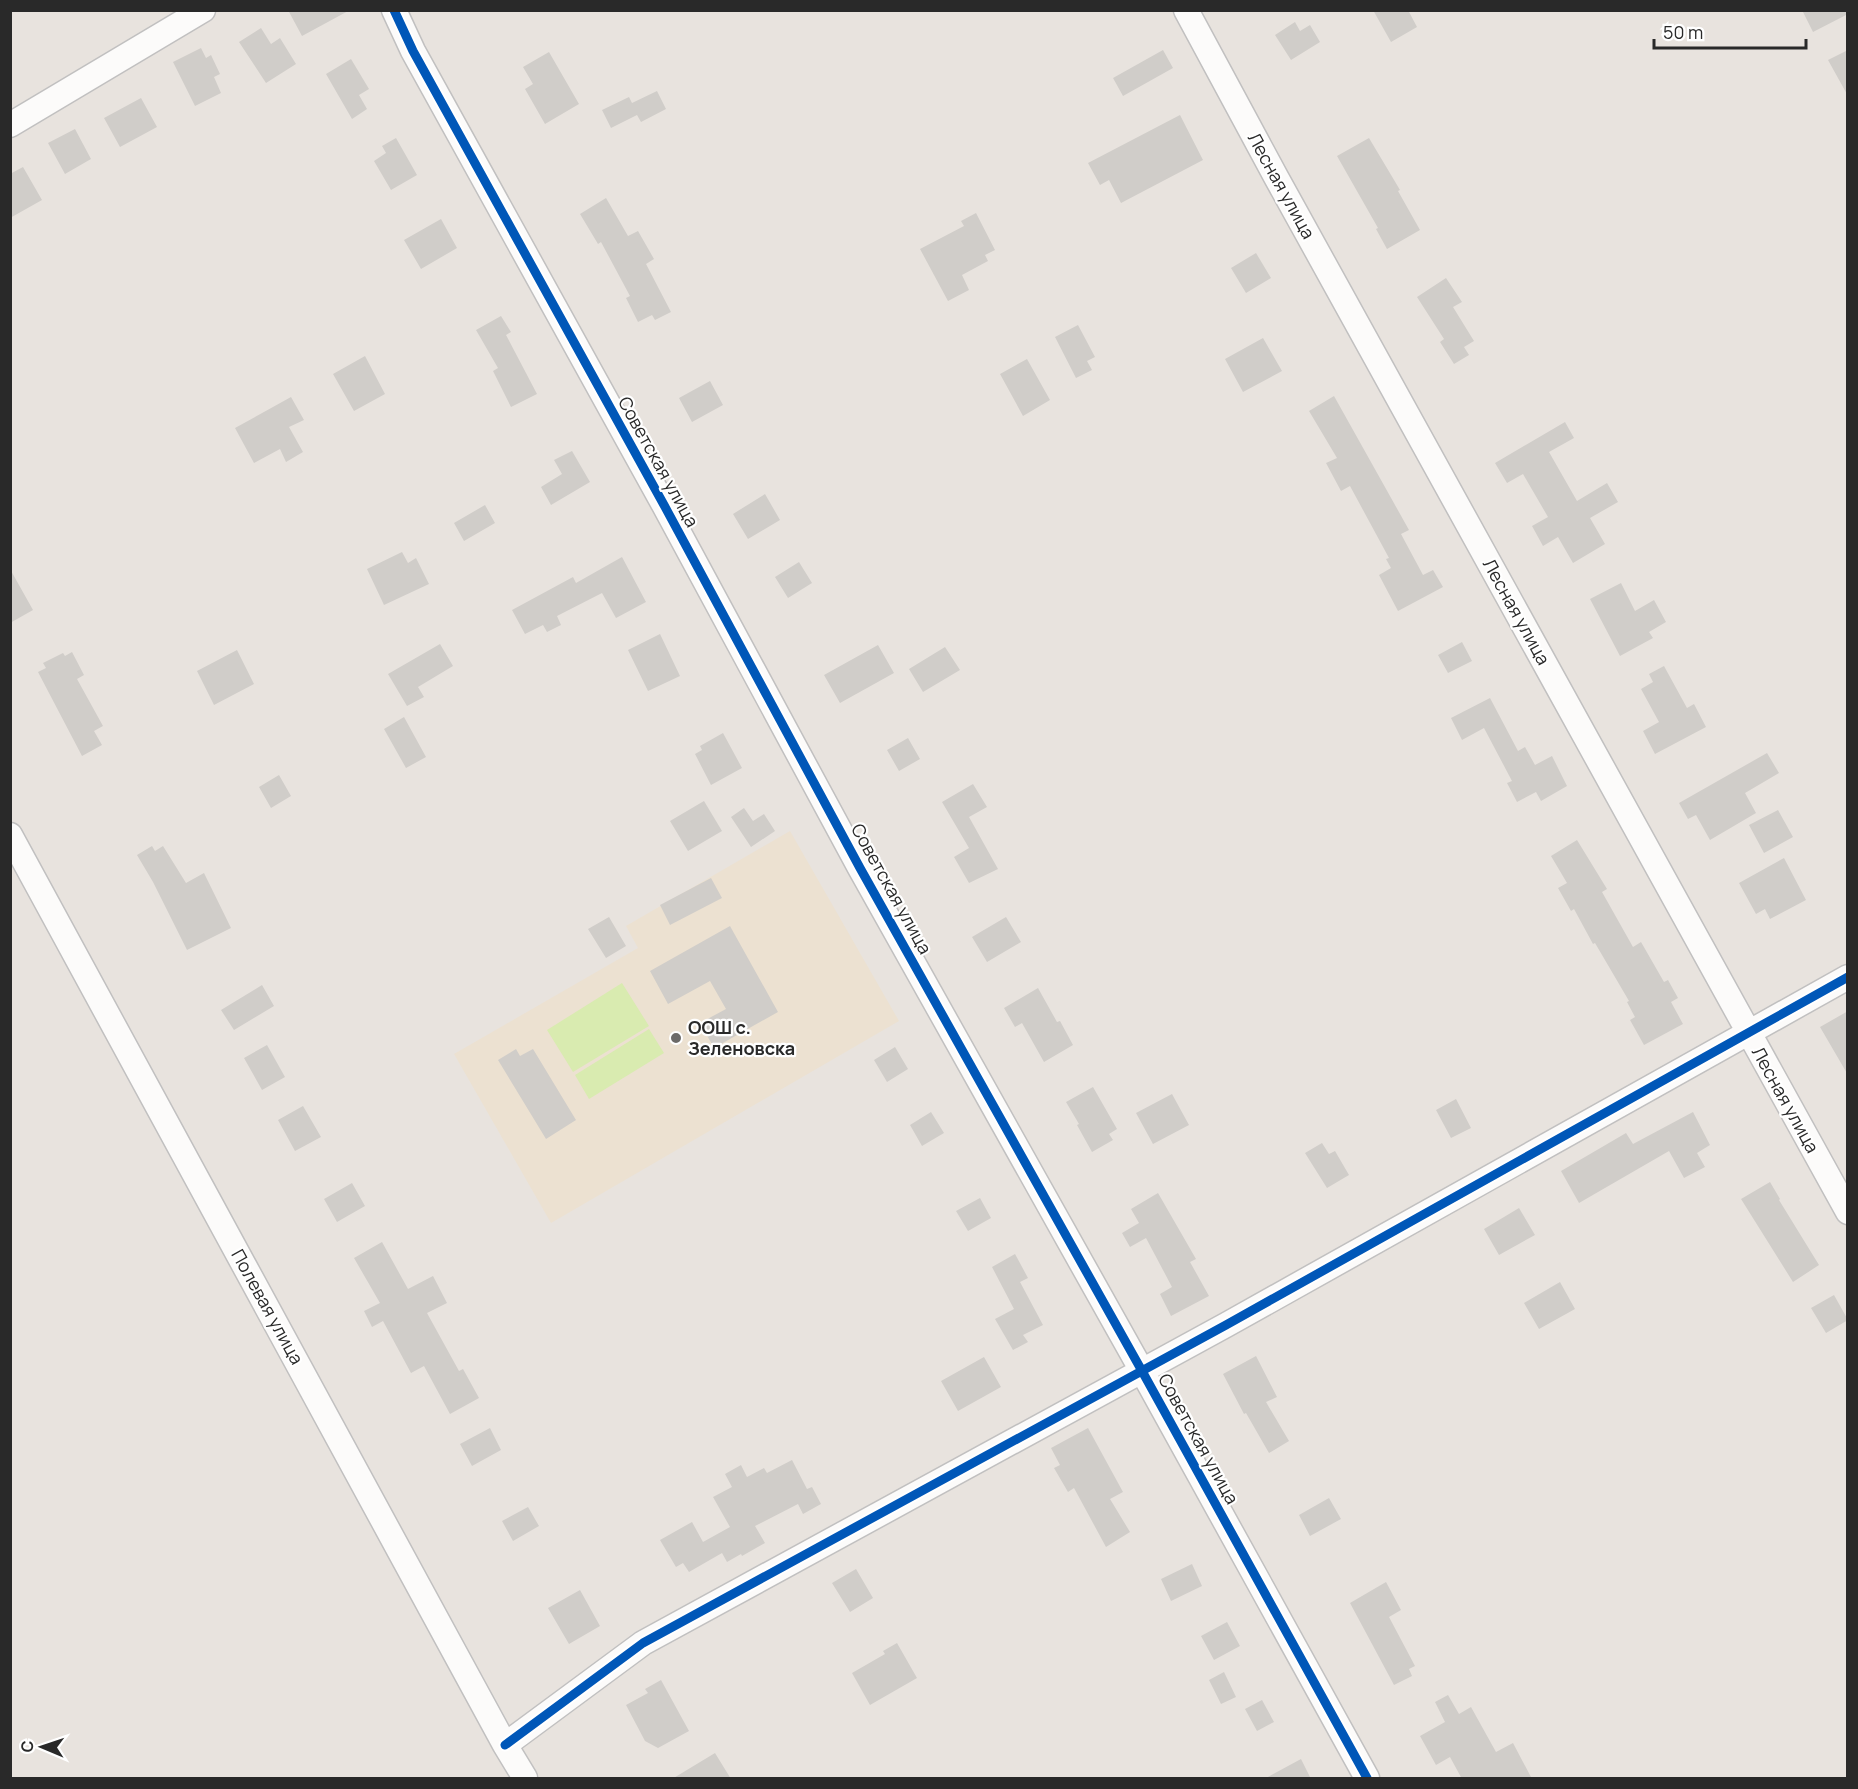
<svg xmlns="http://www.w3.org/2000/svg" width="1858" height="1789" font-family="Manrope,sans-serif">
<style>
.education{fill:#ece1d1}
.pitch{fill:#d9ebb0}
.building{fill:#d0cdc9}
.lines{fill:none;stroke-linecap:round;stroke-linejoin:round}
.minor-casing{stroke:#c1c0c0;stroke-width:27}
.minor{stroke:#fcfbfa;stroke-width:24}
.cycleway-casing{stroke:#fff;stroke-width:13}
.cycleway{stroke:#0057b8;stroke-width:9}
.poi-dot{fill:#6c6a68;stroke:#fff;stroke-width:2}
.labels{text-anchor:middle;stroke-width:4.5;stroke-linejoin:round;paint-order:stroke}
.street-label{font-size:18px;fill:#292929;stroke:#fff}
.poi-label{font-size:18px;font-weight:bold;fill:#292929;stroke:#fff;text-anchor:start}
</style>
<rect width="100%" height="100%" fill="#e8e3de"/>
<path class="education" d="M 790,831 L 899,1021 L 551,1223 L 454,1054 L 638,948 L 626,926 Z"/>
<path class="pitch" d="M 622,983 L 649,1026 L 573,1072 L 547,1030 Z
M 649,1029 L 664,1053 L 589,1099 L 575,1075 Z"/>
<path class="building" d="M 288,10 L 350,10 L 302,36 Z
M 1373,10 L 1408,10 L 1417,27 L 1391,42 Z
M 1802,10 L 1848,10 L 1848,14 L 1813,32 Z
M 1295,22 L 1300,31 L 1310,25 L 1320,42 L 1291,60 L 1275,35 Z
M 261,28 L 271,44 L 280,38 L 296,64 L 266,83 L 239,42 Z
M 201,48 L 206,58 L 211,55 L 220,74 L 214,77 L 221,93 L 195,106 L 173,62 Z
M 1163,50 L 1173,68 L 1123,96 L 1113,78 Z
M 1848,50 L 1848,96 L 1828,60 Z
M 549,52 L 579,104 L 545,124 L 525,89 L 533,84 L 523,67 Z
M 351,59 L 369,89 L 359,95 L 367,109 L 352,119 L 326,74 Z
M 657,91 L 666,109 L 641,122 L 637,115 L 611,128 L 602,110 L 629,97 L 632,103 Z
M 141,98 L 157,127 L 120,147 L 104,118 Z
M 1180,115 L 1203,160 L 1121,203 L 1109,180 L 1100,185 L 1088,163 Z
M 75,129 L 91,159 L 65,174 L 48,143 Z
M 396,138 L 417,175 L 391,190 L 374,161 L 386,153 L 382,146 Z
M 1369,138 L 1400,190 L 1398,191 L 1420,230 L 1387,249 L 1376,229 L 1378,228 L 1337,156 Z
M 23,167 L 42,200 L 10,218 L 10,174 Z
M 606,198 L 628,236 L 638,231 L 654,259 L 646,264 L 671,312 L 655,320 L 652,315 L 638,322 L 626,298 L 630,296 L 601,242 L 598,244 L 580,214 Z
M 976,213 L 995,250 L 985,255 L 988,261 L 962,275 L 969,290 L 948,301 L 920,249 L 964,226 L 961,221 Z
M 441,219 L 457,248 L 421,269 L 404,240 Z
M 1256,253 L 1271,278 L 1246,293 L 1231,268 Z
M 1446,278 L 1462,302 L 1453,307 L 1474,341 L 1464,347 L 1469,355 L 1454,364 L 1440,342 L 1444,339 L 1417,297 Z
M 501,316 L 511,332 L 506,335 L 537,394 L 511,407 L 493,371 L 498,368 L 476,330 Z
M 1078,325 L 1095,357 L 1087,361 L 1092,370 L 1076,378 L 1055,337 Z
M 1263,338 L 1282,371 L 1243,392 L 1225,359 Z
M 365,356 L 385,394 L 354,411 L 333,374 Z
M 1027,359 L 1050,400 L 1023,416 L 1000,374 Z
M 710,381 L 723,405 L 692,422 L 679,398 Z
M 1334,396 L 1409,530 L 1401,534 L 1423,575 L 1433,570 L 1443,587 L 1398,611 L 1379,575 L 1391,568 L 1386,559 L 1389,558 L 1350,486 L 1341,491 L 1326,463 L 1337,458 L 1309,411 Z
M 291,397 L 304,420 L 289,427 L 303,452 L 286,462 L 280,449 L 254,463 L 235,428 Z
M 1565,422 L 1574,438 L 1549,452 L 1577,501 L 1607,483 L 1618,502 L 1590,518 L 1605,544 L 1573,563 L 1558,537 L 1543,546 L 1532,526 L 1548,517 L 1523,474 L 1507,483 L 1495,463 Z
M 572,451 L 590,482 L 551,505 L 541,487 L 562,474 L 554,460 Z
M 765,494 L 780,520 L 748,539 L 733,514 Z
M 485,505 L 495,523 L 464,541 L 454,523 Z
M 402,552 L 408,563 L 416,558 L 429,584 L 384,605 L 367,569 Z
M 622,557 L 646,602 L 616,618 L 602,593 L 557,616 L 561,625 L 547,632 L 543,625 L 525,634 L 512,610 L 573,577 L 576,583 Z
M 799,562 L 812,583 L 788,598 L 775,577 Z
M 10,569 L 33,610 L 10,623 Z
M 1621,583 L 1635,611 L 1654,600 L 1666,622 L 1649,632 L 1653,638 L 1620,656 L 1590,599 Z
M 660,634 L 680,676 L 648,691 L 628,650 Z
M 1462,642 L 1472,661 L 1448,673 L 1438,655 Z
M 440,644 L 453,666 L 418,687 L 424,697 L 407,706 L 388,674 Z
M 878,645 L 894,673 L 840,703 L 824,675 Z
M 945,647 L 960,670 L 923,692 L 909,669 Z
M 237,650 L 254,684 L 214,705 L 197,671 Z
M 72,652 L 84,675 L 77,679 L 103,726 L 94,731 L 102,745 L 82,756 L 38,672 L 46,668 L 43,663 L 63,653 L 65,656 Z
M 1664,666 L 1687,708 L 1694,704 L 1706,727 L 1655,754 L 1643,731 L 1659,722 L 1641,689 L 1653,682 L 1649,674 Z
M 1490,698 L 1518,751 L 1525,747 L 1535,765 L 1552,756 L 1567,786 L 1541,801 L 1536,792 L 1517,802 L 1507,783 L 1512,781 L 1484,728 L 1462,740 L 1451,718 Z
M 404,717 L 426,757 L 406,768 L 384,729 Z
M 723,733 L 742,768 L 711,785 L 695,754 L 702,750 L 700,746 Z
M 908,738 L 920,759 L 899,771 L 887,750 Z
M 1767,753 L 1779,773 L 1745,793 L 1756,813 L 1710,840 L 1696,815 L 1688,819 L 1679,803 Z
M 279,775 L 291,796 L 271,808 L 259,787 Z
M 973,784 L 987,807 L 969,817 L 998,869 L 969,883 L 954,857 L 969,848 L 942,802 Z
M 704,801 L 722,831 L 688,851 L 670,821 Z
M 744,808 L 753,821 L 764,814 L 775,831 L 751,847 L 731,817 Z
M 1778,810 L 1793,837 L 1764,853 L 1749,825 Z
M 1577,840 L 1607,889 L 1602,892 L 1633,947 L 1641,942 L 1664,982 L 1668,980 L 1678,998 L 1671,1002 L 1683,1024 L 1644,1045 L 1630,1020 L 1635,1017 L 1627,1002 L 1629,1001 L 1595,943 L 1593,944 L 1574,909 L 1571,911 L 1558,888 L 1567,883 L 1551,856 Z
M 152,846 L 155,851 L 163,846 L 186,883 L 204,873 L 231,928 L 187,950 L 153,882 L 137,855 Z
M 1784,858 L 1806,900 L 1770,919 L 1765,909 L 1756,914 L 1739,883 Z
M 711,878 L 722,898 L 670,925 L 660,905 Z
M 609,917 L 626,946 L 606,958 L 588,929 Z
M 1006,917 L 1021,942 L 987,962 L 972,937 Z
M 730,926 L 778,1012 L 714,1048 L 700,1023 L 726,1009 L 710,981 L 668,1004 L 650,971 Z
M 262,985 L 274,1006 L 234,1030 L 221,1010 Z
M 1038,988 L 1057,1022 L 1060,1021 L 1073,1045 L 1044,1062 L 1022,1023 L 1015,1027 L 1004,1008 Z
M 1848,1011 L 1848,1075 L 1820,1027 Z
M 267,1045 L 285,1077 L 262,1090 L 244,1058 Z
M 895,1047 L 908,1069 L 887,1082 L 874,1060 Z
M 516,1049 L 520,1056 L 533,1049 L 576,1120 L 546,1139 L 498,1060 Z
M 1093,1087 L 1117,1129 L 1109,1134 L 1113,1140 L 1092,1152 L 1077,1125 L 1079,1124 L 1066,1102 Z
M 1172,1094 L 1189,1125 L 1153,1144 L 1136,1113 Z
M 1456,1099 L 1471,1128 L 1451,1138 L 1436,1110 Z
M 303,1106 L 321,1137 L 295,1151 L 278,1120 Z
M 931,1112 L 944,1133 L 922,1146 L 910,1125 Z
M 1693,1112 L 1710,1145 L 1697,1153 L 1705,1167 L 1684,1178 L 1669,1151 L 1579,1203 L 1561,1171 L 1626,1133 L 1633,1144 Z
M 1322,1143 L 1329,1154 L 1335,1151 L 1349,1175 L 1327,1188 L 1305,1153 Z
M 1770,1182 L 1780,1199 L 1779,1200 L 1819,1265 L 1793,1282 L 1741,1199 Z
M 352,1183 L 365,1206 L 337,1222 L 324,1199 Z
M 1158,1193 L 1196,1259 L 1190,1262 L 1209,1296 L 1171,1316 L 1160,1294 L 1172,1287 L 1146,1238 L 1130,1247 L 1122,1233 L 1139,1223 L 1131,1209 Z
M 980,1198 L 991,1218 L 968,1231 L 956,1211 Z
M 1519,1208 L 1535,1235 L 1499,1255 L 1484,1229 Z
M 382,1242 L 408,1289 L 433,1276 L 447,1303 L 427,1313 L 459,1371 L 463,1369 L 479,1398 L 450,1414 L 424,1366 L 411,1373 L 383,1321 L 372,1327 L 364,1311 L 380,1303 L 354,1258 Z
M 1015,1254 L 1028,1278 L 1020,1282 L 1043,1325 L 1023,1335 L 1028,1342 L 1013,1350 L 995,1319 L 1014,1309 L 992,1267 Z
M 1560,1282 L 1575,1309 L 1539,1329 L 1524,1303 Z
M 1834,1295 L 1848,1320 L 1826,1333 L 1811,1308 Z
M 1256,1356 L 1277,1397 L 1266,1402 L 1289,1441 L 1269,1453 L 1246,1413 L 1244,1414 L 1223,1374 Z
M 984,1357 L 1001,1387 L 958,1411 L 941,1381 Z
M 490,1428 L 501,1450 L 472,1466 L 460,1444 Z
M 1088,1428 L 1123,1492 L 1110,1499 L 1130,1532 L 1106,1547 L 1074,1488 L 1068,1492 L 1054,1468 L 1060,1465 L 1051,1448 Z
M 792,1460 L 807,1489 L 812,1487 L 821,1504 L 803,1514 L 798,1504 L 755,1526 L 765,1543 L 742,1556 L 741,1554 L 727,1562 L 722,1553 L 689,1572 L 683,1563 L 676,1567 L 660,1540 L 692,1522 L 703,1542 L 730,1527 L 713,1497 L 732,1487 L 725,1474 L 741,1465 L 747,1477 L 764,1468 L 767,1473 Z
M 1329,1498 L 1341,1519 L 1310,1536 L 1299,1515 Z
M 528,1507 L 539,1526 L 513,1541 L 502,1521 Z
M 1192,1564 L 1202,1586 L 1171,1601 L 1161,1579 Z
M 856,1569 L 873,1598 L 850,1612 L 832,1583 Z
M 1386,1582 L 1401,1610 L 1389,1617 L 1415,1666 L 1409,1669 L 1412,1676 L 1394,1685 L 1350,1603 Z
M 580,1590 L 600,1626 L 569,1644 L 548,1608 Z
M 1227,1622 L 1240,1646 L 1214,1660 L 1201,1636 Z
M 897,1643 L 917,1678 L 870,1705 L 852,1673 L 885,1654 L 883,1651 Z
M 1224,1672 L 1236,1697 L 1221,1704 L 1209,1680 Z
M 661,1680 L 689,1731 L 658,1748 L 645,1741 L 626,1705 L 648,1693 L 645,1689 Z
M 1448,1695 L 1459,1714 L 1471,1707 L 1496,1752 L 1513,1743 L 1532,1779 L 1462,1779 L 1450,1757 L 1436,1765 L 1420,1736 L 1445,1722 L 1435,1702 Z
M 1262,1700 L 1274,1722 L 1257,1731 L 1245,1709 Z
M 715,1753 L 731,1779 L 672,1779 Z
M 1301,1759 L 1311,1779 L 1264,1779 Z"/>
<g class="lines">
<g class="minor-casing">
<path id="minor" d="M 394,10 L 413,51 L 664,505 L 860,868 L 1142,1371 L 1367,1778
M 1186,10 L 1276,177 L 1848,1212
M 10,125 L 203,10
M 10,835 L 505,1745 L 525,1778
M 505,1745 L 643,1643 L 1226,1325 L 1848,977"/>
</g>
<use href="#minor" class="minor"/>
<g class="cycleway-casing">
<path id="cycleway" d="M 394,10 L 413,51 L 664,505 L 860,868 L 1142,1371 L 1367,1778
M 505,1745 L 643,1643 L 1226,1325 L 1848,977"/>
</g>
<use href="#cycleway" class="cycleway"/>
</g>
<circle class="poi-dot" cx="676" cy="1038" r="6"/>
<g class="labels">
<g class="street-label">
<text transform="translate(1281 186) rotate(61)" y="6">Лесная улица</text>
<text transform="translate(658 462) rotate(61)" y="6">Советская улица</text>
<text transform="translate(1516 612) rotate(61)" y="6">Лесная улица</text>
<text transform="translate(891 889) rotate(61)" y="6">Советская улица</text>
<text transform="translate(1785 1100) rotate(61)" y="6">Лесная улица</text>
<text transform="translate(267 1307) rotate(61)" y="6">Полевая улица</text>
<text transform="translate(1198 1439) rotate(61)" y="6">Советская улица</text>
</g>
<g class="poi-label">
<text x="688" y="1034">ООШ с.<tspan x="688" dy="21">Зеленовска</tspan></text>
</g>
</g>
<rect width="1858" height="1789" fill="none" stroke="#292929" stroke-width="24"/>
<g transform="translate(42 1747) rotate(272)" stroke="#ffffff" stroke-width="4.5" paint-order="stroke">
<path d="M0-4.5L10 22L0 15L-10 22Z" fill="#292929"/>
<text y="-9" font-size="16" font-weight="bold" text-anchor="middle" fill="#292929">С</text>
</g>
<path d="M1654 39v9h152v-9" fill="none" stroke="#292929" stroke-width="3"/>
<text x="1663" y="39" font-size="18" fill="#292929" stroke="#ffffff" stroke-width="4.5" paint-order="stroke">50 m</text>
</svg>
